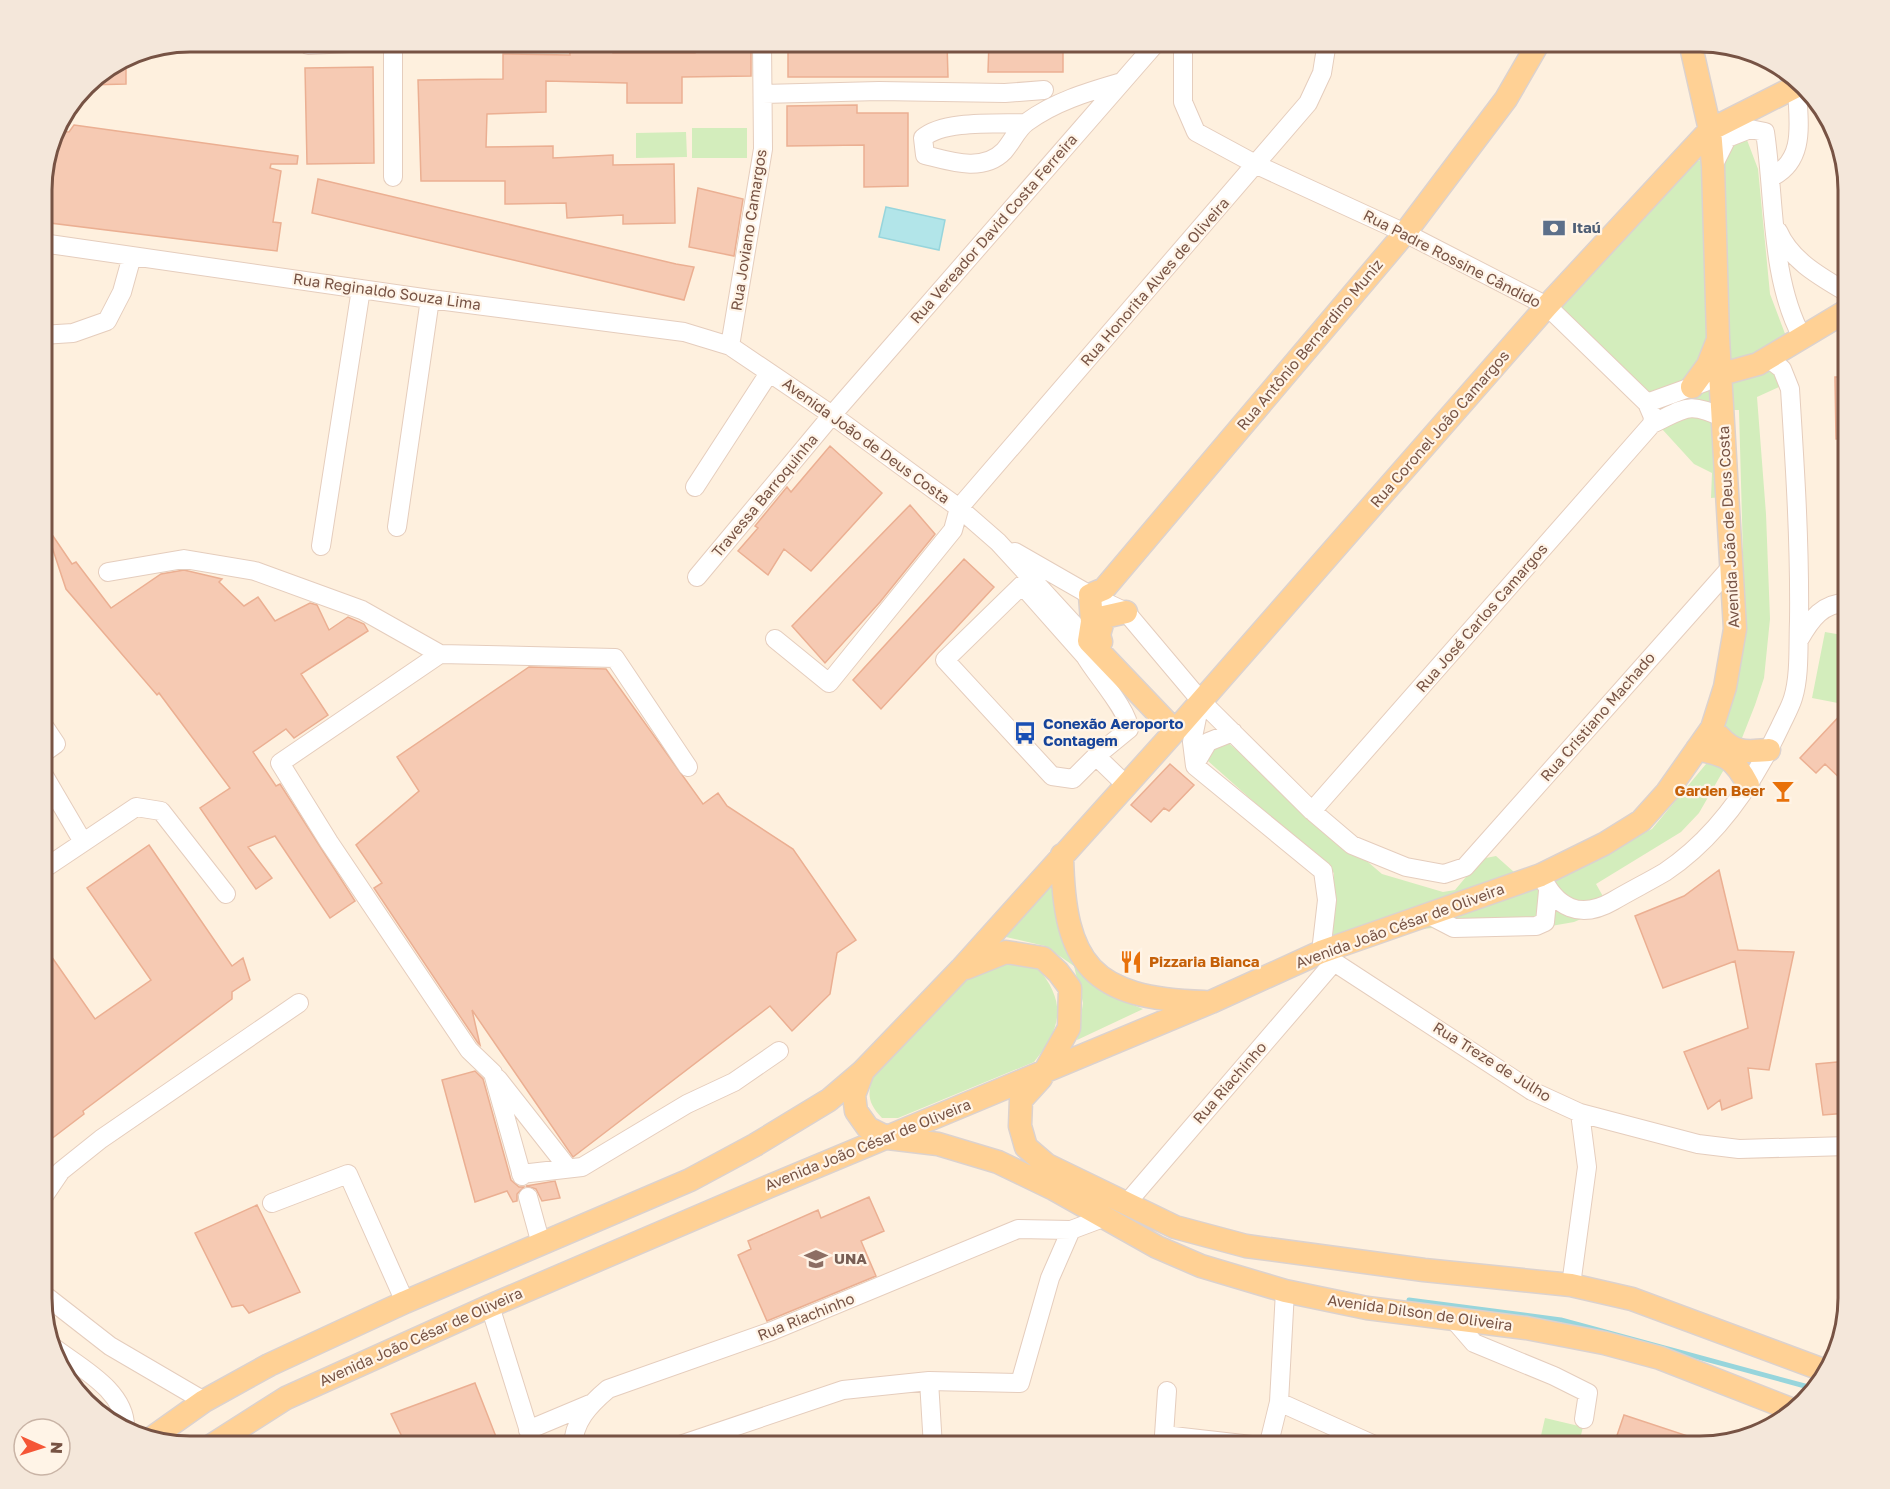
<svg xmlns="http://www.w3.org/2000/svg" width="1890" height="1489" font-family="'Golos Text',sans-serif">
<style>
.green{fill:#d3edbc}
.water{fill:#b2e5e9;stroke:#97d5dc;stroke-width:1.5}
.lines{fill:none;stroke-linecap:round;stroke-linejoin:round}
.stream{stroke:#97d5dc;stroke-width:5}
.building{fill:#f6cab3;stroke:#ebaf92;stroke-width:1.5}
.minor-casing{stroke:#e5cdbd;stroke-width:20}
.major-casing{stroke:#dcd2ce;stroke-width:25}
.minor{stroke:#fff;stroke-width:18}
.major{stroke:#ffd195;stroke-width:22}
.labels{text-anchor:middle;stroke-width:4.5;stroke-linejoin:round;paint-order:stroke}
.service-label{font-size:15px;font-weight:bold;fill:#4e5e75;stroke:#fff4e7;text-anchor:start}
.street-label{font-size:15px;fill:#775344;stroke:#fff4e7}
.transit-label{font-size:15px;font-weight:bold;fill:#164399;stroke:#fff4e7;text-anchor:start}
.food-label{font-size:15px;font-weight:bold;fill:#c56008;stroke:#fff4e7;text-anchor:end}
.education-label{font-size:15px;font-weight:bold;fill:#785e54;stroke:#fff4e7;text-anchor:start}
.rim{fill:none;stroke:#775344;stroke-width:3}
</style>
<rect width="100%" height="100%" fill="#fef0de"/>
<path class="green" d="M 692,128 L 747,128 L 747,158 L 692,158 Z
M 686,132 L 687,157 L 636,158 L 636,133 Z
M 1747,140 L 1758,169 L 1770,294 L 1787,339 L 1779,387 L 1757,397 L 1766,514 L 1770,619 L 1764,678 L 1755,705 L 1742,738 L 1699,813 L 1681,832 L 1596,884 L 1609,907 L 1574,922 L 1522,931 L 1444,927 L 1333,937 L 1334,873 L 1208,761 L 1212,747 L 1225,740 L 1382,874 L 1443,892 L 1455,890 L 1481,859 L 1496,856 L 1532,888 L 1652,829 L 1706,764 L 1745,628 L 1739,410 L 1716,410 L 1723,497 L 1711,498 L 1712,473 L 1694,464 L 1556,313 L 1679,169 Z
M 1825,632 L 1848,636 L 1848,681 L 1843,704 L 1812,698 Z
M 1052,880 L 1078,964 L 1116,998 L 1143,1009 L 1077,1040 L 1083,1003 L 1074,966 L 1045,946 L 1006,937 Z
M 1011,963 L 1037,967 C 1067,1002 1062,1028 1034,1062 L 898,1118 L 882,1118 C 868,1103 867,1095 873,1076 L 967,978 L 987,968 Z
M 1545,1418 L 1583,1427 L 1578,1447 L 1540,1440 Z"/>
<path class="water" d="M 886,207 L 945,220 L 939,250 L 879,237 Z"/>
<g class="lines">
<path class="stream" d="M 1409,1300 L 1561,1320 L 1816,1389"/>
</g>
<path class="building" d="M 569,42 L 613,42 L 613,53 L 695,53 L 695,42 L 751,42 L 751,76 L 682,77 L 682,103 L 627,103 L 627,83 L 546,81 L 546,112 L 487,114 L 486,147 L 553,146 L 553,158 L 613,155 L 613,165 L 674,164 L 675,223 L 623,224 L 623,215 L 567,218 L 566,203 L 505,204 L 505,181 L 421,181 L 418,80 L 503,79 L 503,54 L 570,55 Z
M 788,42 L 947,42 L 948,77 L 788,77 Z
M 989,42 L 1063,42 L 1063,72 L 988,72 Z
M 126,58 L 126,84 L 88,85 L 92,79 Z
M 373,67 L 374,163 L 307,164 L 305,68 Z
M 857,105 L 857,113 L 908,113 L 908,186 L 864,187 L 864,145 L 787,146 L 787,106 Z
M 74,125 L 298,156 L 297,164 L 271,164 L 270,168 L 281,171 L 273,222 L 281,223 L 277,251 L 42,222 L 42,181 L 56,131 L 69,132 Z
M 318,179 L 676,264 L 694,267 L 684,300 L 312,213 Z
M 698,188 L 743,199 L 734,256 L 689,247 Z
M 1835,377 L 1848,377 L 1848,438 L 1836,439 Z
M 830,446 L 882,493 L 811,571 L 784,549 L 768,575 L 738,551 L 758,528 L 755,526 L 787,487 L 791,492 Z
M 910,505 L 935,534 L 880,602 L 825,663 L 792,626 Z
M 53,536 L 72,564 L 76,562 L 111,608 L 161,574 L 184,570 L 222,579 L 219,582 L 244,606 L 258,597 L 275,621 L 310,603 L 317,605 L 329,630 L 348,617 L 364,624 L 368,631 L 301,674 L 328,715 L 294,738 L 286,729 L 253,752 L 276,786 L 280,784 L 355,901 L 330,918 L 275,836 L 248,847 L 272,878 L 256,889 L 200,808 L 230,788 L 159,693 L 157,695 L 66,589 L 49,538 Z
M 964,559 L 994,587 L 881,709 L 853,680 Z
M 529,667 L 606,669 L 703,804 L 718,793 L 727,806 L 793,849 L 856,940 L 837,953 L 830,994 L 792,1031 L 770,1006 L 573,1157 L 472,1010 L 480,1045 L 478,1043 L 374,888 L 382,883 L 356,845 L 419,791 L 397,757 Z
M 1848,707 L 1848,786 L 1825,764 L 1816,773 L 1800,758 Z
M 1170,764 L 1194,785 L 1169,811 L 1164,808 L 1151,822 L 1131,805 Z
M 149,845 L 232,966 L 243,958 L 250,980 L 232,992 L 232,999 L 83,1111 L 84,1114 L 42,1146 L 42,943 L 95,1019 L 151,980 L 87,888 Z
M 1719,870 L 1738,950 L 1794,952 L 1769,1070 L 1748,1068 L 1752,1098 L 1722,1110 L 1720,1100 L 1708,1109 L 1684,1052 L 1748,1028 L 1735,961 L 1663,988 L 1635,916 L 1684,896 Z
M 1848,1061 L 1848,1113 L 1823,1115 L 1816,1064 Z
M 475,1071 L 483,1079 L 511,1180 L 519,1187 L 524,1187 L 517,1194 L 517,1201 L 513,1202 L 507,1191 L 475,1202 L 442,1080 Z
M 555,1181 L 560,1198 L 542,1201 L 536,1189 L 526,1186 Z
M 869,1197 L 884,1231 L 861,1241 L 876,1276 L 767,1321 L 738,1255 L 751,1249 L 748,1241 L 818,1210 L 821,1218 Z
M 257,1205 L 300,1292 L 249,1313 L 243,1305 L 232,1307 L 195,1233 Z
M 475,1383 L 500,1447 L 407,1447 L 391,1414 Z
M 1624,1415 L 1712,1444 L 1699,1447 L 1613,1447 Z"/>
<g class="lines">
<g class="minor-casing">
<path id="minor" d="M 308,42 L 308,45 L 370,42
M 1183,42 L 1183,102 L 1196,132 L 1257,165 L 1405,233 L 1547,306 L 1647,403 L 1653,417 L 1652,424 L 1312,811
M 763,94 L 879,91 L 1005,93 L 1044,90
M 1025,123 C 998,124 943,120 923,138 L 925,155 C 949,161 983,173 1004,151 C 1012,142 1018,128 1027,122 C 1056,101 1088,92 1122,82
M 1713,166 L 1727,138 L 1750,129 L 1765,132 C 1775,199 1770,278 1802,337
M 393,177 L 393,42
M 1772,177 C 1807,159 1798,121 1797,87
M 1778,231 C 1791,261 1821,277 1848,293
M 42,243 L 430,299 L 684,332 L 730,346 L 832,415 L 959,508 L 998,542 L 1089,641 L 1085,656 C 1096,675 1129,711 1129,729 L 1096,756 L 1073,779 L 1052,776 L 945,660 L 1022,585 L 1085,656
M 42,335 L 73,333 L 107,321 L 122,292 L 132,256
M 730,346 L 763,149 L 762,42
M 1647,403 L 1705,382
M 1652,424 C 1686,408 1688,401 1724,418
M 695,487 L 769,373
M 397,527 L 430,299
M 321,546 L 361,289
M 1015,552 L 1090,595 L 1126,612 L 1201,701 L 1312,811 L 1352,845 L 1406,867 L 1444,874 L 1465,867 L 1732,566
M 108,572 L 184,559 L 255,571 L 362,610 L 440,654 L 615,658 L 688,767
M 697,577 L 832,415 L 1157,42
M 775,639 L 829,683 L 953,530 L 959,508 L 1308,103 L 1322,73 L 1327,42
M 1799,640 C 1811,619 1823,602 1848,603
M 440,654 L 280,763 L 329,842 L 469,1050 L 493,1073 L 522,1176
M 1200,703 L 1192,742 L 1195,766 L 1323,871 L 1327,900 L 1321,952 L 1334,962 L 1532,1091 L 1580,1113 L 1698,1144 L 1739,1149 L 1848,1146
M 42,754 L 56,744 L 42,723
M 1096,756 L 1126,785
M 1195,764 L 1208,742 L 1233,732
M 42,772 L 83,842
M 42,870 L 136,807 L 161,811 L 226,894
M 1541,875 C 1556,908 1580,920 1613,901 C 1630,891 1648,882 1665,872 C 1716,838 1754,782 1780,727 C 1784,718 1790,708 1793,698 C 1800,676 1798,645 1799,621 C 1800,544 1795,467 1790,389 L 1782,369 L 1768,358
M 1427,914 L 1454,928 L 1536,926 L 1545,922 L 1548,891
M 498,1079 L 568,1168
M 521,1174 L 582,1167 L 687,1104 L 734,1082 L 779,1051
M 528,1197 L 541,1244
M 42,1199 L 61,1171 L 101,1139 L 299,1003
M 272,1203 L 348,1174 L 405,1302
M 1126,1204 L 1334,962
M 1571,1285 L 1587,1167 L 1580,1113
M 42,1293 L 110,1346 L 204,1401
M 490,1306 L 534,1447
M 1455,1321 L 1474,1343 L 1554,1376 L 1588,1393 L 1584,1419
M 53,1347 C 79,1367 127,1391 125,1429
M 929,1381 L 933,1447
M 1167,1391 L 1164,1435 L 1269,1447
M 1279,1402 L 1379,1447
M 528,1430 L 590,1404
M 573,1447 C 573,1422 589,1405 608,1389 L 772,1331 L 1018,1229 L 1071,1230 L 1103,1218
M 674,1447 L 843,1390 L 929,1381 L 1020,1383 L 1050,1278 L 1071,1230
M 1268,1447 L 1279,1402 L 1285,1291"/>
</g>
<g class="major-casing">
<path id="major" d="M 1722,374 L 1758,364 L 1848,310
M 1692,387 L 1708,365 L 1717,342
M 1101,642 L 1099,635 L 1104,617 L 1126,612
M 1175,731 L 1089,641 L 1092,622 L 1090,595 L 1104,589 L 1405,233 L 1506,99 L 1539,42
M 1719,736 C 1735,754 1746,752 1769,750
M 1697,749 C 1725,755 1734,757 1748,785
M 1062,855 C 1064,966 1092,998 1204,1002
M 966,968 L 1006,952 L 1043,958 L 1058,972 L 1070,988 L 1069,1028 L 1041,1078 L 1021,1100 L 1020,1126 L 1026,1147 L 1047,1165 L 1175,1227 L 1246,1246 L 1424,1270 L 1571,1285 L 1632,1299 L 1826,1371
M 863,1071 L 854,1095 L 856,1111 L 868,1128 L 888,1138 L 938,1144 L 998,1162 L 1054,1189 L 1157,1247 L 1201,1266 L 1285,1291 L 1367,1308 L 1526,1328 L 1604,1343 L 1660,1358 L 1793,1410
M 149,1440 L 204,1401 L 269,1365 L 405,1302 L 690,1180 L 755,1145 L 829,1100 L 863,1071 L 961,969 L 1175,731 L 1547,306 L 1710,130 L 1801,84
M 209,1447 L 286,1398 L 490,1306 L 770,1186 L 1211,1002 L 1321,952 L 1541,875 L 1604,844 L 1641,821 L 1667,792 L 1712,728 L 1725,687 L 1735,629 L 1718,338 L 1713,166 L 1710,130 L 1690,42"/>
</g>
<use href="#minor" class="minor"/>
<use href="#major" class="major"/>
</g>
<defs>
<g id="bank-bare" transform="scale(1.8)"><path d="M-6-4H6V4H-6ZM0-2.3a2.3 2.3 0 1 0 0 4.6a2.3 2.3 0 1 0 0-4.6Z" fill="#5c6f8a" stroke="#fff4e7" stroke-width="2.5" paint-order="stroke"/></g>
<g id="bus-bare" transform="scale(1.8)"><path d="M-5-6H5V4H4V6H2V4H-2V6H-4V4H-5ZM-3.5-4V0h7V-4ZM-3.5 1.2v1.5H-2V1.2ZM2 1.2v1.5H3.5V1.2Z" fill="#1a4fb4" stroke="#fff4e7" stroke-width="2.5" paint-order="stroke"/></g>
<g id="bar-bare" transform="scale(1.8)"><path d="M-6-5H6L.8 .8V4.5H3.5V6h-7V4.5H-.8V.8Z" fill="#e8710a" stroke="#fff4e7" stroke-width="2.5" paint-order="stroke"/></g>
<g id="restaurant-bare" transform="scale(1.8)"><path d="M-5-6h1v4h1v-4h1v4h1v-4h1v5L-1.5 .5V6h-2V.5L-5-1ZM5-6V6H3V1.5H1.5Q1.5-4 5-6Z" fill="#e8710a" stroke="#fff4e7" stroke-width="2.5" paint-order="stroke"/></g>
<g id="university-bare" transform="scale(1.8)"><path d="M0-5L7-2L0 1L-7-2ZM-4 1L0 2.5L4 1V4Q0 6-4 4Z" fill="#8d6e63" stroke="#fff4e7" stroke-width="2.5" paint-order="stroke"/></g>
</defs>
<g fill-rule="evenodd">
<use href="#bank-bare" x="1554" y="228"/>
<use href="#bus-bare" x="1025" y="733"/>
<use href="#bar-bare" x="1783" y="791"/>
<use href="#restaurant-bare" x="1131" y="962"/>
<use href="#university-bare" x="816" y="1259"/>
</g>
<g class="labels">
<g class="service-label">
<text x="1572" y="233">Itaú</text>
</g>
<g class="street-label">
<text transform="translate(994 229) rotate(-49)" y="5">Rua Vereador David Costa Ferreira</text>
<text transform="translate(749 230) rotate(-81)" y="5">Rua Joviano Camargos</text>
<text transform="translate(1452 259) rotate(27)" y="5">Rua Padre Rossine Cândido</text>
<text transform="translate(1155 282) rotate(-49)" y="5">Rua Honorita Alves de Oliveira</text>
<text transform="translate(387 292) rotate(8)" y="5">Rua Reginaldo Souza Lima</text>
<text transform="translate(1310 345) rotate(-50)" y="5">Rua Antônio Bernardino Muniz</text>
<text transform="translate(1440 429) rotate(-49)" y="5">Rua Coronel João Camargos</text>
<text transform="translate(866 441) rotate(36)" y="5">Avenida João de Deus Costa</text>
<text transform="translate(765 496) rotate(-50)" y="5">Travessa Barroquinha</text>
<text transform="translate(1729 527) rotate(-93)" y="5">Avenida João de Deus Costa</text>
<text transform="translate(1482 618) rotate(-49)" y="5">Rua José Carlos Camargos</text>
<text transform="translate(1598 717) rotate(-49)" y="5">Rua Cristiano Machado</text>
<text transform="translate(1400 926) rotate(-20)" y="5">Avenida João César de Oliveira</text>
<text transform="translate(1492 1062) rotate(32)" y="5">Rua Treze de Julho</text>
<text transform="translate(1230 1083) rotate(-49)" y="5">Rua Riachinho</text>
<text transform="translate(868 1145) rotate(-22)" y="5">Avenida João César de Oliveira</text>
<text transform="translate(1420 1313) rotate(8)" y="5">Avenida Dilson de Oliveira</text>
<text transform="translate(806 1317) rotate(-22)" y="5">Rua Riachinho</text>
<text transform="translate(421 1337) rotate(-24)" y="5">Avenida João César de Oliveira</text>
</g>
<g class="transit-label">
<text x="1043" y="729">Conexão Aeroporto<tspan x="1043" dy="17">Contagem</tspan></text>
</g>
<g class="food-label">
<text x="1765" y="796">Garden Beer</text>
<text x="1149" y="967" text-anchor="start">Pizzaria Bianca</text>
</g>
<g class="education-label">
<text x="834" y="1264">UNA</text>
</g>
</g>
<path d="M0 0H1890V1489H0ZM190 52H1700A138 138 0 0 1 1838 190V1298A138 138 0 0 1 1700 1436H190A138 138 0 0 1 52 1298V190A138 138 0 0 1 190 52Z" fill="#f4e7da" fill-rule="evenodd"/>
<path class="rim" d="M190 52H1700A138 138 0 0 1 1838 190V1298A138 138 0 0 1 1700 1436H190A138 138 0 0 1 52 1298V190A138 138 0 0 1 190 52Z"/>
<g transform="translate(42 1447) rotate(93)"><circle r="28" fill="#fff4e7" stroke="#c9b4a6" stroke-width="1.5"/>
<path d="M0-4.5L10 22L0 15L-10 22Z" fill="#f55637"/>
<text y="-9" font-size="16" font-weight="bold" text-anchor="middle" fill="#775344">N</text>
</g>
</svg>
